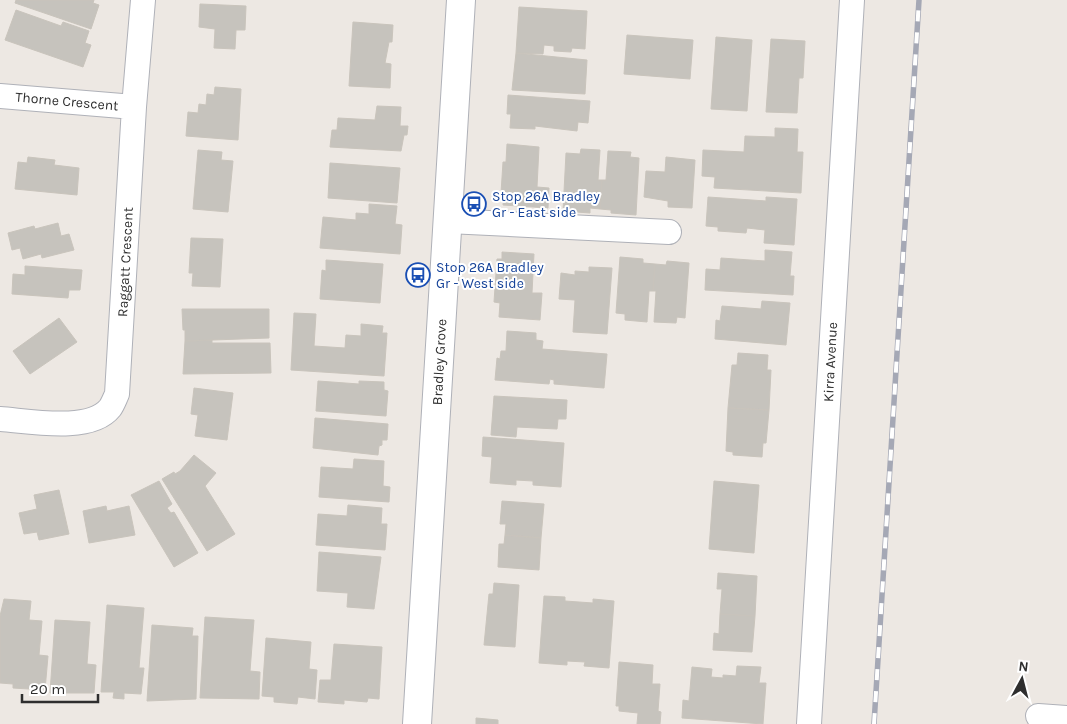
<svg xmlns="http://www.w3.org/2000/svg" width="1067" height="724" font-family="Karla,sans-serif">
<style>
.building{fill:#c6c3bd;stroke:#c9c4bc}
.lines{fill:none;stroke-linecap:round;stroke-linejoin:round}
.minor-casing{stroke:#afb1b8;stroke-width:26}
.tertiary-casing{stroke:#afb1b8;stroke-width:30}
.minor{stroke:#fff;stroke-width:24}
.tertiary{stroke:#fff;stroke-width:28}
.rail-casing{stroke:#a5a8b5;stroke-width:5.5}
.rail{stroke:#fff;stroke-width:4;stroke-dasharray:11;stroke-linecap:butt}
.labels{text-anchor:middle;stroke-width:4;stroke-linejoin:round;paint-order:stroke}
.street-label{font-size:14px;fill:#2e2e2e;stroke:#fff}
.transit-label{font-size:14px;fill:#164399;stroke:#fff;text-anchor:start}
</style>
<rect width="100%" height="100%" fill="#ede8e3"/>
<path class="building" d="M 16,0 L 94,0 L 93,3 L 99,5 L 91,29 L 15,3 Z
M 200,4 L 246,6 L 245,30 L 236,30 L 235,49 L 214,48 L 215,29 L 199,27 Z
M 519,7 L 587,11 L 585,49 L 572,48 L 571,52 L 554,51 L 554,46 L 544,45 L 543,54 L 516,53 Z
M 16,10 L 61,26 L 63,22 L 89,31 L 85,43 L 91,45 L 83,67 L 5,40 Z
M 353,22 L 393,25 L 392,42 L 389,42 L 385,63 L 391,64 L 390,88 L 349,86 Z
M 627,35 L 693,40 L 690,79 L 624,74 Z
M 716,37 L 752,40 L 747,111 L 711,109 Z
M 771,39 L 805,41 L 803,78 L 799,78 L 797,113 L 766,112 Z
M 516,53 L 587,60 L 585,94 L 512,90 Z
M 215,87 L 241,89 L 238,140 L 186,136 L 188,112 L 198,113 L 199,104 L 206,105 L 207,94 L 214,95 Z
M 508,95 L 590,101 L 588,123 L 578,122 L 577,131 L 535,126 L 535,129 L 510,128 L 511,114 L 507,114 Z
M 377,106 L 401,107 L 400,126 L 408,126 L 407,135 L 404,135 L 401,151 L 330,147 L 332,130 L 337,130 L 338,118 L 375,120 Z
M 775,128 L 798,129 L 797,152 L 803,152 L 801,193 L 714,188 L 715,177 L 702,176 L 703,150 L 744,152 L 745,136 L 775,137 Z
M 507,144 L 539,147 L 537,187 L 549,188 L 548,208 L 503,205 L 504,193 L 501,193 L 503,162 L 506,162 Z
M 581,149 L 600,150 L 598,180 L 602,180 L 600,209 L 590,208 L 590,213 L 563,211 L 566,153 L 580,154 Z
M 198,150 L 222,152 L 221,160 L 233,161 L 228,212 L 193,209 Z
M 608,151 L 631,152 L 630,157 L 639,158 L 636,215 L 611,213 L 611,210 L 600,209 L 602,180 L 606,180 Z
M 28,157 L 55,160 L 54,165 L 79,168 L 77,195 L 15,189 L 18,162 L 27,163 Z
M 666,157 L 695,160 L 692,208 L 668,207 L 668,201 L 644,197 L 646,171 L 665,172 Z
M 330,163 L 400,168 L 397,203 L 328,198 Z
M 708,197 L 766,201 L 766,197 L 797,199 L 794,245 L 764,243 L 765,230 L 747,228 L 746,233 L 718,231 L 718,227 L 706,226 Z
M 369,204 L 397,206 L 395,224 L 402,225 L 400,254 L 320,248 L 323,217 L 356,220 L 356,213 L 369,214 Z
M 58,223 L 61,236 L 69,234 L 74,250 L 42,258 L 41,254 L 23,259 L 20,248 L 12,250 L 8,233 L 34,226 L 35,229 Z
M 191,238 L 223,239 L 220,287 L 192,286 L 193,273 L 189,273 Z
M 765,250 L 792,252 L 790,276 L 794,276 L 793,295 L 705,290 L 706,269 L 720,270 L 721,258 L 765,261 Z
M 502,252 L 534,254 L 532,293 L 542,293 L 540,320 L 499,317 L 500,303 L 494,302 L 497,259 L 502,259 Z
M 620,257 L 643,259 L 643,263 L 655,264 L 653,291 L 649,291 L 647,322 L 625,320 L 625,314 L 616,313 Z
M 326,260 L 383,264 L 380,303 L 320,299 L 322,270 L 326,271 Z
M 667,261 L 689,263 L 685,318 L 677,317 L 676,323 L 654,322 L 656,291 L 653,291 L 655,264 L 666,265 Z
M 25,266 L 82,270 L 80,290 L 69,290 L 68,298 L 12,294 L 13,274 L 25,275 Z
M 589,267 L 612,268 L 607,334 L 573,332 L 575,300 L 559,299 L 561,273 L 575,275 L 575,271 L 589,272 Z
M 762,301 L 790,303 L 786,345 L 715,339 L 716,320 L 720,321 L 722,306 L 761,309 Z
M 182,309 L 269,309 L 269,338 L 185,341 L 185,330 L 183,330 Z
M 294,313 L 316,314 L 314,346 L 345,348 L 346,335 L 361,336 L 361,324 L 383,326 L 382,333 L 387,333 L 384,376 L 291,370 Z
M 59,318 L 77,342 L 30,374 L 13,351 Z
M 507,331 L 536,333 L 536,340 L 543,341 L 542,349 L 607,354 L 604,388 L 554,384 L 554,380 L 550,379 L 549,384 L 495,380 L 497,358 L 500,359 L 501,351 L 506,351 Z
M 212,340 L 212,343 L 270,343 L 271,373 L 183,374 L 185,341 Z
M 738,353 L 768,355 L 767,370 L 771,370 L 769,410 L 728,408 L 732,365 L 737,365 Z
M 318,381 L 359,384 L 359,381 L 384,382 L 384,390 L 388,391 L 386,416 L 316,411 Z
M 194,388 L 233,393 L 227,440 L 195,436 L 198,415 L 191,414 Z
M 494,396 L 567,400 L 566,419 L 558,419 L 557,429 L 517,427 L 516,437 L 491,435 Z
M 728,408 L 769,410 L 766,443 L 763,443 L 762,457 L 733,455 L 733,452 L 726,451 Z
M 315,418 L 388,424 L 387,440 L 382,440 L 382,445 L 379,446 L 378,455 L 313,448 Z
M 483,437 L 564,443 L 561,487 L 533,485 L 533,481 L 516,480 L 516,485 L 490,483 L 492,457 L 482,456 Z
M 194,455 L 216,473 L 205,486 L 235,534 L 207,551 L 162,479 L 174,472 L 175,474 L 180,471 Z
M 354,459 L 384,461 L 383,486 L 390,487 L 389,502 L 319,497 L 321,467 L 353,469 Z
M 159,481 L 172,504 L 167,508 L 171,513 L 174,512 L 198,553 L 174,567 L 131,495 Z
M 714,481 L 759,485 L 754,553 L 709,549 Z
M 59,490 L 69,534 L 39,540 L 37,532 L 24,534 L 19,513 L 37,509 L 34,495 Z
M 502,501 L 544,504 L 541,538 L 505,535 L 506,524 L 500,524 Z
M 348,505 L 382,508 L 381,524 L 387,524 L 385,550 L 316,545 L 318,514 L 347,516 Z
M 106,506 L 107,511 L 129,506 L 135,535 L 89,543 L 83,511 Z
M 505,535 L 541,538 L 539,570 L 498,567 L 499,544 L 504,544 Z
M 319,552 L 381,557 L 374,609 L 347,607 L 348,593 L 317,591 Z
M 718,573 L 757,576 L 755,616 L 720,614 L 722,589 L 717,589 Z
M 494,583 L 519,585 L 515,647 L 484,645 L 489,594 L 493,594 Z
M 544,596 L 565,597 L 565,601 L 593,603 L 593,599 L 614,601 L 609,668 L 584,666 L 585,662 L 567,661 L 567,665 L 539,663 Z
M 4,599 L 31,601 L 29,620 L 42,621 L 39,655 L 48,656 L 45,690 L 13,688 L 13,684 L 0,683 L 0,616 Z
M 107,605 L 144,608 L 139,668 L 144,668 L 141,694 L 124,693 L 124,699 L 113,698 L 114,692 L 101,692 Z
M 720,614 L 755,616 L 752,652 L 713,650 L 714,633 L 719,634 Z
M 205,617 L 254,620 L 250,671 L 260,672 L 259,699 L 200,698 Z
M 55,620 L 90,622 L 87,664 L 96,665 L 94,693 L 50,693 Z
M 152,625 L 193,628 L 192,636 L 198,636 L 196,699 L 147,701 Z
M 266,638 L 311,642 L 309,669 L 317,670 L 315,699 L 298,697 L 297,704 L 274,702 L 274,697 L 262,696 Z
M 334,644 L 382,647 L 379,699 L 368,698 L 367,702 L 344,700 L 344,704 L 318,702 L 320,680 L 331,680 Z
M 619,662 L 653,665 L 652,684 L 660,684 L 658,711 L 661,712 L 660,724 L 637,724 L 638,713 L 619,711 L 619,706 L 616,706 Z
M 737,666 L 761,667 L 759,683 L 766,683 L 763,724 L 682,718 L 683,700 L 689,701 L 692,667 L 712,669 L 711,677 L 723,678 L 723,675 L 736,676 Z
M 476,718 L 498,720 L 498,724 L 476,724 Z"/>
<g class="lines">
<g class="minor-casing">
<path id="minor" d="M 0,96 L 134,107
M 448,221 L 669,232
M 0,419 C 29,421 90,433 110,408 C 113,404 115,398 117,394 L 134,107 L 143,0
M 1038,716 L 1067,718
M 809,724 L 852,0"/>
</g>
<g class="tertiary-casing">
<path id="tertiary" d="M 417,724 L 461,0"/>
</g>
<use href="#minor" class="minor"/>
<use href="#tertiary" class="tertiary"/>
<g class="rail-casing">
<path id="rail" d="M 874,724 L 919,0"/>
</g>
<use href="#rail" class="rail"/>
</g>
<defs>
<g id="bus-ring" transform="scale(1.25)"><circle r="9.5" fill="#fff" stroke="#1a4fb4" stroke-width="1.5"/><path d="M-5-6H5V4H4V6H2V4H-2V6H-4V4H-5ZM-3.5-4V0h7V-4ZM-3.5 1.2v1.5H-2V1.2ZM2 1.2v1.5H3.5V1.2Z" fill="#1a4fb4"/></g>
</defs>
<g fill-rule="evenodd">
<use href="#bus-ring" x="474" y="204"/>
<use href="#bus-ring" x="418" y="275"/>
</g>
<g class="labels">
<g class="street-label">
<text transform="translate(67 101) rotate(5)" y="5">Thorne Crescent</text>
<text transform="translate(125 262) rotate(-87)" y="5">Raggatt Crescent</text>
<text transform="translate(439 362) rotate(-87)" y="5">Bradley Grove</text>
<text transform="translate(830 362) rotate(-87)" y="5">Kirra Avenue</text>
</g>
<g class="transit-label">
<text x="492" y="201">Stop 26A Bradley<tspan x="492" dy="16">Gr - East side</tspan></text>
<text x="436" y="272">Stop 26A Bradley<tspan x="436" dy="16">Gr - West side</tspan></text>
</g>
</g>
<g transform="translate(1022 679) rotate(7)" stroke="#ffffff" stroke-width="4" paint-order="stroke">
<path d="M0-4L9 19L0 12L-9 19Z" fill="#2e2e2e"/>
<text y="-8" font-size="14" font-weight="bold" text-anchor="middle" fill="#2e2e2e">N</text>
</g>
<path d="M22 694v8h76v-8" fill="none" stroke="#2e2e2e" stroke-width="2.5"/>
<text x="30" y="694" font-size="15" fill="#2e2e2e" stroke="#ffffff" stroke-width="4" paint-order="stroke">20 m</text>
</svg>
